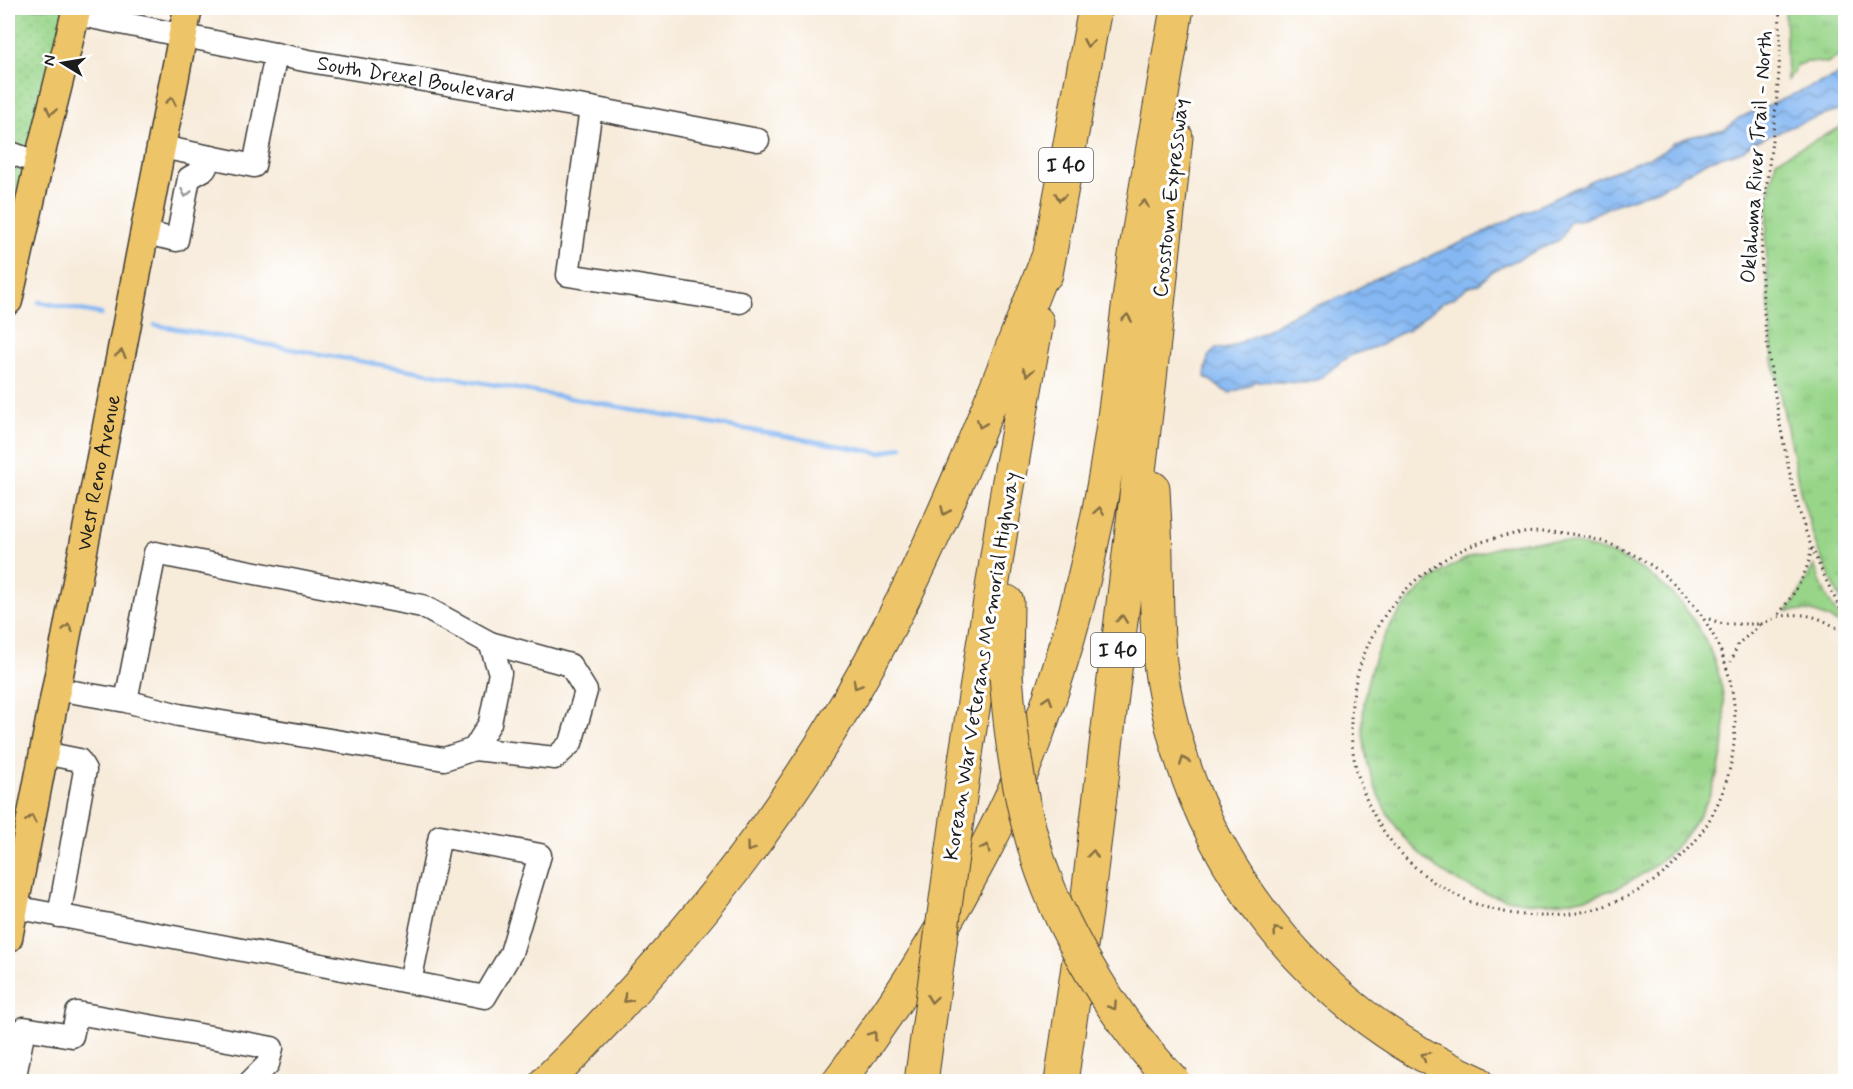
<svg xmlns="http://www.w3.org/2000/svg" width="1853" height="1089" font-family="Mynerve,sans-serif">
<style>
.grass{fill:url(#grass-tufts);stroke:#5a7852;stroke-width:1.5}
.park{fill:url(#park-dots);stroke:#5a7852;stroke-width:1.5}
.water{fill:url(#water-waves);stroke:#506a88;stroke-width:1.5}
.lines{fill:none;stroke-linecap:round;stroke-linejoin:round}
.stream{stroke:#85b8f3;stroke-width:4.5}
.minor-casing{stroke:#3d3b38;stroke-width:25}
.major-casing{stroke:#3d3b38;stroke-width:31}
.highway-casing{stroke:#3d3b38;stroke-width:35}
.path{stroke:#3d3b38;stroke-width:3;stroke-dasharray:1.5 4.5;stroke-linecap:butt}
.minor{stroke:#fff;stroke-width:22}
.major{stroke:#eec469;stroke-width:28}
.highway{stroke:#eec469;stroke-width:33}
.highway-bridge-casing{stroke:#3d3b38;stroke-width:35;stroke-linecap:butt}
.highway-bridge{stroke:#eec469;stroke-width:33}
.oneway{stroke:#857042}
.oneway2{stroke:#999}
.labels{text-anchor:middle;stroke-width:6;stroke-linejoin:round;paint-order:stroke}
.shield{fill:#fff;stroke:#606060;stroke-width:1.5}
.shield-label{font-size:20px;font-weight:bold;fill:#1c1c1c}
.street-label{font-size:21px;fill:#1c1c1c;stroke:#fff}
</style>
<defs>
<pattern id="grass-tufts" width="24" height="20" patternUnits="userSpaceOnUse" patternTransform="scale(1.5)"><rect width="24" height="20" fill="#98d589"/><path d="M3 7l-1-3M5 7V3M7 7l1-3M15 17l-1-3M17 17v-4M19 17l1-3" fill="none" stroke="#82b676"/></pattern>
<pattern id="park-dots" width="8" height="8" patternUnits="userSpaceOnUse" patternTransform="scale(1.5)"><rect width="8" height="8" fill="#98d589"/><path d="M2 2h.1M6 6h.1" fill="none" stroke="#82b676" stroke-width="1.8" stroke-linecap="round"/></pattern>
<pattern id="water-waves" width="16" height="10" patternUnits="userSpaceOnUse" patternTransform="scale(1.5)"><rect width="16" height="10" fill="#85b8f3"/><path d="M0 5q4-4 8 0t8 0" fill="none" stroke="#6c95c4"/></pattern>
</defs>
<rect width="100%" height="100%" fill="#fff"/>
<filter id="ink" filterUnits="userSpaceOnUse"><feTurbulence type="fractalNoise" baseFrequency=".0167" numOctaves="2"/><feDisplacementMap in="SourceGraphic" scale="12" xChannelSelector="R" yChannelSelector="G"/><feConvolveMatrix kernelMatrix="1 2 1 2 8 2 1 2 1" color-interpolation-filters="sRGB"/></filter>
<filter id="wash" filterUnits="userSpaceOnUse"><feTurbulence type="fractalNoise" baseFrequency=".008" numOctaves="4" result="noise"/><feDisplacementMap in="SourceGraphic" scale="24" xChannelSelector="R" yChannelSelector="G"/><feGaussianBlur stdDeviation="1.35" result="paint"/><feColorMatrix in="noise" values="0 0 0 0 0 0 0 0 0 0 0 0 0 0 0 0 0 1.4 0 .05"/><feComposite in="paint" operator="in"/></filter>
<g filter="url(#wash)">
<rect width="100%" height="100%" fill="#f7ebda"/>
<path class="grass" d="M 1785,8 L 1845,8 L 1845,53 L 1827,63 L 1806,62 L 1796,66 L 1794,72 L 1787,80 Z
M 1845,125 L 1845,609 L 1817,548 L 1801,495 L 1773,360 L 1768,295 L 1766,237 L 1770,189 L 1776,160 Z
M1363 722a181 181 0 1 1 362 0a181 181 0 1 1-362 0Z
M 1814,565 L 1825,593 L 1843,626 C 1820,614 1813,609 1786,611 L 1794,603 Z"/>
<path class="park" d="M 8,8 L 68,8 L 8,254 Z"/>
<path class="water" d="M 1845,72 L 1845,109 L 1803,122 L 1752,143 L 1744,150 L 1707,161 L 1662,188 L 1611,206 L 1584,219 L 1570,221 C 1565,228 1566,235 1559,240 L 1493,271 L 1479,284 L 1467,287 L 1453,298 L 1443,302 L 1408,330 L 1398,334 L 1381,345 L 1351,355 L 1342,361 L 1319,379 L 1305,383 L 1255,381 L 1250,385 L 1230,393 C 1219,390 1215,382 1205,377 L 1208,357 L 1216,348 L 1225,349 L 1233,346 L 1264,331 L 1294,314 L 1343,296 L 1381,276 L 1420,262 L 1434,254 L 1472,238 L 1592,180 L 1662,152 L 1673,143 L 1689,137 L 1725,129 L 1739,118 Z"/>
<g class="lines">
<path class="stream" d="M 39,302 L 101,314
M 155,325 L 881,453 L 902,446"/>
</g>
</g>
<g filter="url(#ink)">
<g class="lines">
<g class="minor-casing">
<g id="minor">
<path id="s1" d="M 76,14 L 309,61 L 591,108 L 758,140"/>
<path d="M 591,108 L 568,275 L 740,302"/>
<path d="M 162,147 L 254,166 L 276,54"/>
<path d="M 8,152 L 39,163"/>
<path d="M 145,233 L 177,240 L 189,178 L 205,169 L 211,157"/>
<path d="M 56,689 L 126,701 L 155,553 L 422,606 L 490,643 L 500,673 L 490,723 L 474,749 L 444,759 L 179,715 L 126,701"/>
<path d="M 474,749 L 555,758 L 571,743 L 586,691 L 570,665 L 490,643"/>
<path d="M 44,753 L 79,760 L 85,770 L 59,916"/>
<path d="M 14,907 L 301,961 L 485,997 L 511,953 L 540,855 L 440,836 L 410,982"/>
<path d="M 14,1082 L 24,1028 L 72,1036 L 77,1013 L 272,1048 L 268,1064 L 250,1082"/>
</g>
</g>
<g class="major-casing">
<g id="major">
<path d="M 8,301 L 42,148 L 77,8"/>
<path id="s2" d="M 8,938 L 188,8"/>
</g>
</g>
<g class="highway-casing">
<path id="highway" d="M 1046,274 L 1095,8
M 1153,488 C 1154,513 1156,537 1156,561 C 1157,603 1156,643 1163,684 C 1194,862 1312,1010 1477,1082
M 1006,675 L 1007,602
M 966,754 L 1007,492 L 1037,322
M 546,1082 C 683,947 803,795 891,623 C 953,504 1000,377 1050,252
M 838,1082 C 892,1011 939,938 980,859 C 998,825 1015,791 1029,755 C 1058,681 1080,602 1096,524 C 1114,438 1122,349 1134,262 C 1147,177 1163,92 1177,8
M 1061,1082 L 1086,912 L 1149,388 L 1176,137"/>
</g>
<path class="path" d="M 1779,8 C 1784,79 1769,149 1763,220 C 1758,287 1767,353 1779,418 C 1785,452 1792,487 1802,520 C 1813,555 1829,587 1846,620
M1351 724a192 192 0 1 1 384 0a192 192 0 1 1-384 0Z
M 1811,549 C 1809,574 1791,597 1777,617 C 1807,611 1821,617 1846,634
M 1709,619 L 1723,624 L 1761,624 L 1738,644 L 1731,662
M 1761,624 L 1777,617"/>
<use href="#minor" class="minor"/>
<use href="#major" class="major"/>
<use href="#highway" class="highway"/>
<g class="highway-bridge-casing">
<path id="highway-bridge" d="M 1006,675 C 1010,731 1017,788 1033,842 C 1056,925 1115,1021 1174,1082
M 921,1082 L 966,754"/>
</g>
<use href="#highway-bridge" class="highway-bridge"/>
</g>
<defs><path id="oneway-chevron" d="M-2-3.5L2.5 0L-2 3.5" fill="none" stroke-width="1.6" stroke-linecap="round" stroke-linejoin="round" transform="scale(1.5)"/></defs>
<g class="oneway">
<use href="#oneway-chevron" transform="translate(1088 43) rotate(100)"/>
<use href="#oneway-chevron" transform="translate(171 101) rotate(-79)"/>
<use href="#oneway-chevron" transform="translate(51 111) rotate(104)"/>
<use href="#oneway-chevron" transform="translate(1060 197) rotate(100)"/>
<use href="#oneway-chevron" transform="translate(1144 204) rotate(-81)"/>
<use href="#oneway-chevron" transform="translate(1127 318) rotate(-82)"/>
<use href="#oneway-chevron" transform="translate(121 354) rotate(-79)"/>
<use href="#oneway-chevron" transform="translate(1028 372) rotate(100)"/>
<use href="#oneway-chevron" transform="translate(981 424) rotate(112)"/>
<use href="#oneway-chevron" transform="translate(945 511) rotate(114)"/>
<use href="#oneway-chevron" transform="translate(1099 511) rotate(-81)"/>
<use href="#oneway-chevron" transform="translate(1122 619) rotate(-83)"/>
<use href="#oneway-chevron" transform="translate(68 628) rotate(-79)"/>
<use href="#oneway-chevron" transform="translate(857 685) rotate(120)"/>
<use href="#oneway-chevron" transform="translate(1048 700) rotate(-72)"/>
<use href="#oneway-chevron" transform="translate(1184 761) rotate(-110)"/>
<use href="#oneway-chevron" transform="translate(31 819) rotate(-79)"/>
<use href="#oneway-chevron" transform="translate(750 848) rotate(126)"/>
<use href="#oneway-chevron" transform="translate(986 848) rotate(-63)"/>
<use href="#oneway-chevron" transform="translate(1093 854) rotate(-83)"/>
<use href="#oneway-chevron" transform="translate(1277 931) rotate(-128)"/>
<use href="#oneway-chevron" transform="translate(627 999) rotate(132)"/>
<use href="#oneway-chevron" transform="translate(932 999) rotate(98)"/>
<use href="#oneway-chevron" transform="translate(1113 1006) rotate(56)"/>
<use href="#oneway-chevron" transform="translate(873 1035) rotate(-54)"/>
<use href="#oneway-chevron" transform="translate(1425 1056) rotate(-151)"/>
</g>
<use class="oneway2" href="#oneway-chevron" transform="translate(186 193) rotate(101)"/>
</g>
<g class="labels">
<g class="shield">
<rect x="1039" y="148" width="54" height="34" rx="4.5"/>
<rect x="1091" y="633" width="54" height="34" rx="4.5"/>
</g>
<g class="shield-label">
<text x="1066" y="172">I 40</text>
<text x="1118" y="657">I 40</text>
</g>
<g class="street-label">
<text dy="7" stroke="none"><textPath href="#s1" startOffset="346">South Drexel Boulevard</textPath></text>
<text transform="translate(1756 157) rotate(-86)" y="7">Oklahoma River Trail - North</text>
<text transform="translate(1170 198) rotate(-84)" y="7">Crosstown Expressway</text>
<text dy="7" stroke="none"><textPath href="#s2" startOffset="474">West Reno Avenue</textPath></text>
<text transform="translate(981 666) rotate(-81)" y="7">Korean War Veterans Memorial Highway</text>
</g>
</g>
<rect width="1853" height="1089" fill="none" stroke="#fff" stroke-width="30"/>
<g transform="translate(63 63) rotate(281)" stroke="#ffffff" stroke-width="4.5" paint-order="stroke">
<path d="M0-4.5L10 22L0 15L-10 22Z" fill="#1c1c1c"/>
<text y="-9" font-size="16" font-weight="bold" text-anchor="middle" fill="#1c1c1c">N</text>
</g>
</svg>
